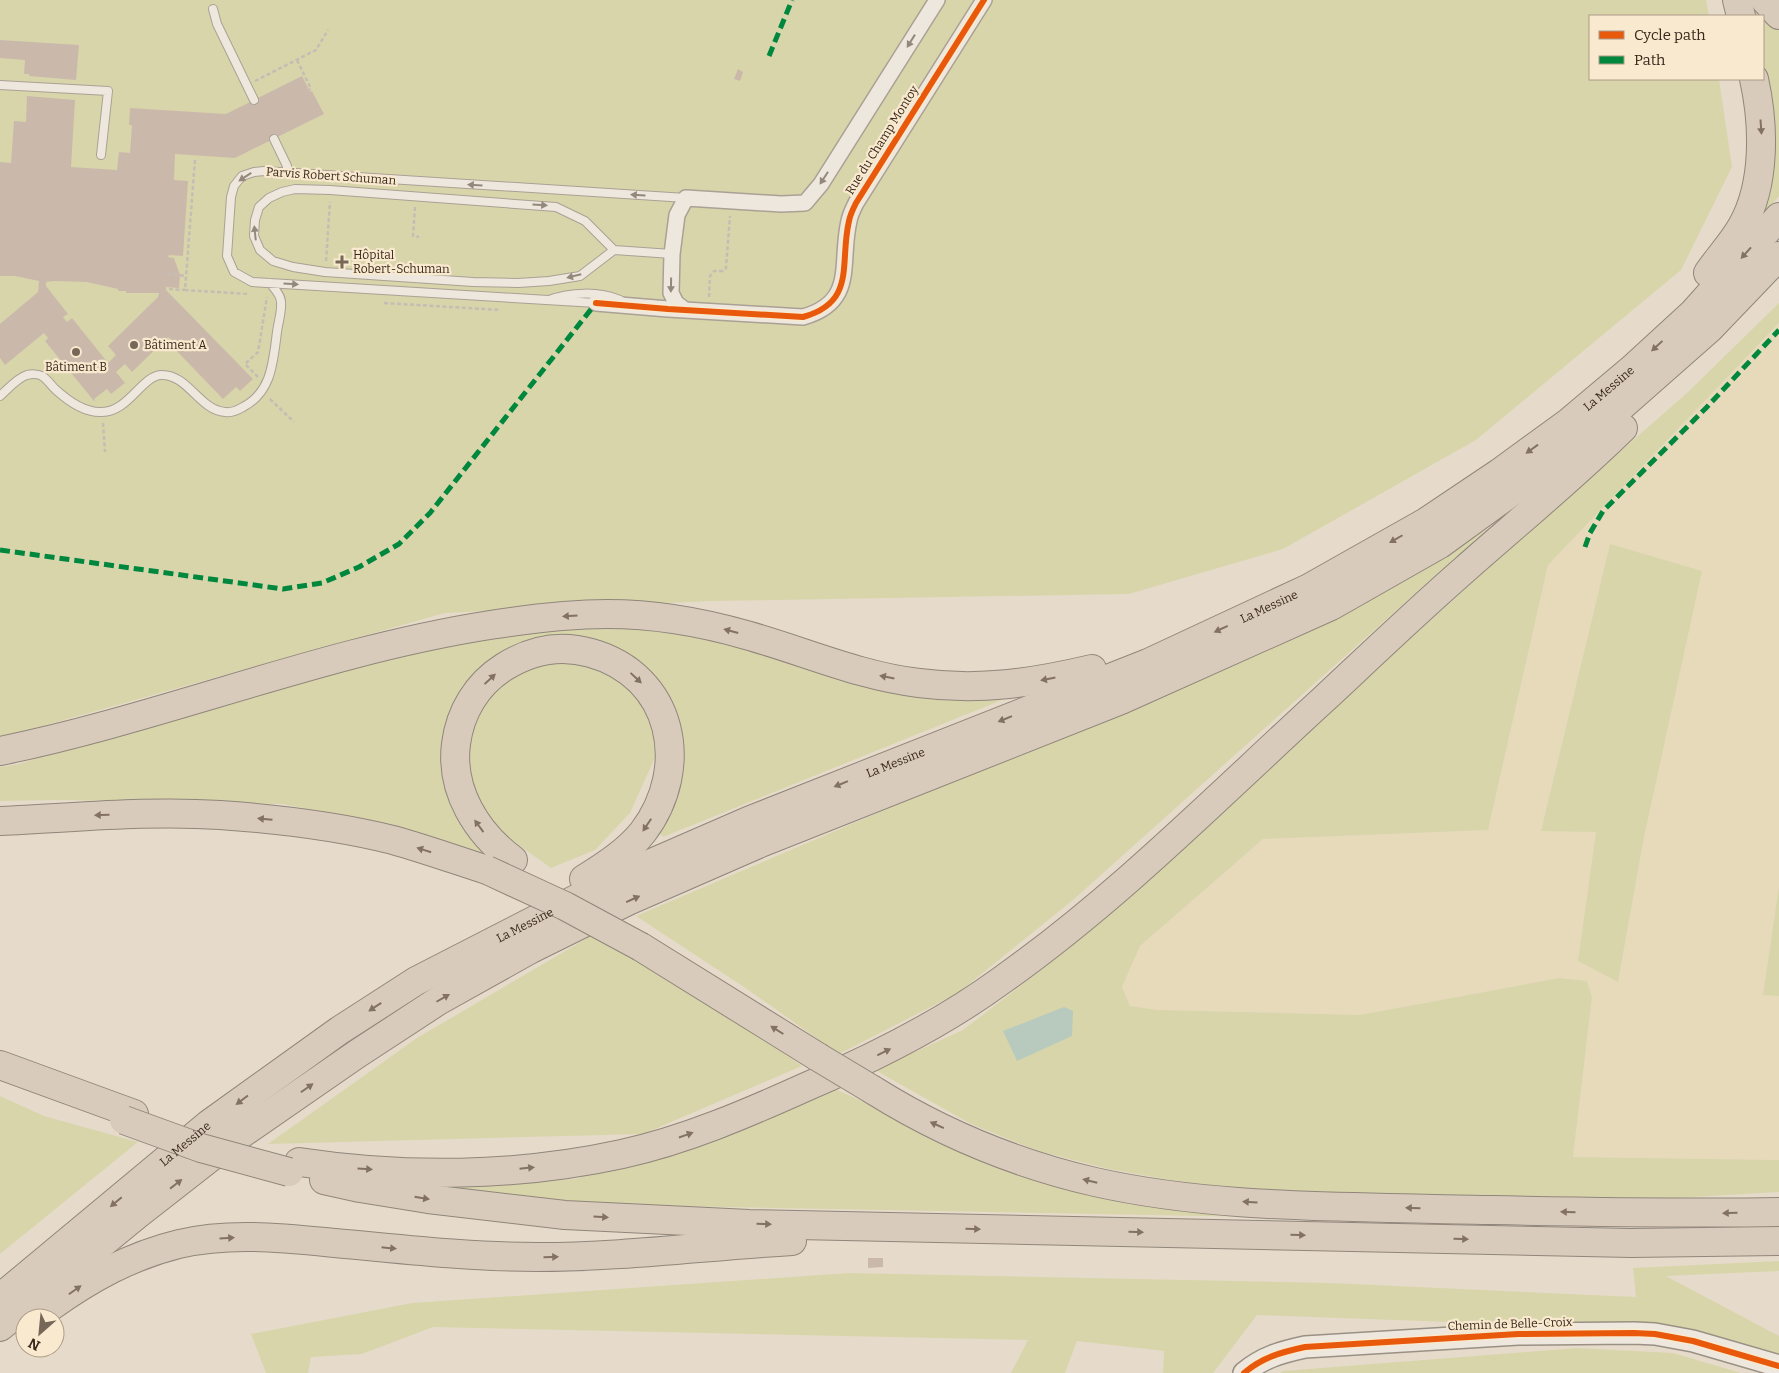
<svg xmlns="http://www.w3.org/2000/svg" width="1779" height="1373" font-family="Bitter,serif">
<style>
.farmland{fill:#e7daba;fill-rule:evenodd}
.green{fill:#d8d5ab}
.water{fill:#b7cabd}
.building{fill:#cab9ab;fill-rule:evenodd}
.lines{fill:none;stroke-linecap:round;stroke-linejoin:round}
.lane-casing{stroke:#aba094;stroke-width:10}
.street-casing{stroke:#aba094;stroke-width:18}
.secondary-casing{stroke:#9a9084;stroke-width:24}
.highway-casing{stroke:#90867b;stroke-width:30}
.path{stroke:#c5bdb4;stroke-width:2.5;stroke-dasharray:4 2.5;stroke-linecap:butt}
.lane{stroke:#ede7dd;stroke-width:8}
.street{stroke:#ede7dd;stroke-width:15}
.secondary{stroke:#ede7dd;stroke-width:21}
.highway{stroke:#d9cbbb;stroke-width:28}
.highway-bridge-casing{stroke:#90867b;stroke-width:30;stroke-linecap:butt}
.highway-bridge{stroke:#d9cbbb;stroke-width:28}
.quiet{stroke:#00873e;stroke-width:5;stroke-dasharray:10 5;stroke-linecap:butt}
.cycleway-casing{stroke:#f8e9cf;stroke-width:9}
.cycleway{stroke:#e8590c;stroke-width:6}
.oneway{fill:#94887c}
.oneway2{fill:#827164}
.poi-dot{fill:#766759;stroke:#f8e9cf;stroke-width:2}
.labels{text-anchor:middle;stroke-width:4.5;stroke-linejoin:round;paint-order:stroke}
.street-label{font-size:12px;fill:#3a281c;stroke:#f8e9cf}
.poi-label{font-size:12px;fill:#3a281c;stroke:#f8e9cf;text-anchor:start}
</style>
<rect width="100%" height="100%" fill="#e6dbca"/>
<path class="farmland" d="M 1779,323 L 1779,886 L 1763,995 L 1779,996 L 1779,1160 L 1573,1157 L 1592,997 L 1587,981 L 1559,978 L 1360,1015 L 1158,1010 L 1130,1006 L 1122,987 L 1140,946 L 1263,839 L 1488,830 L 1548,565 ZM 1610,544 L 1644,837 L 1618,982 L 1578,961 L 1596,832 L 1541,830 Z"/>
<path class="green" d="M 0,0 L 1706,0 L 1709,16 L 1590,16 L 1590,79 L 1719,79 L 1732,167 L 1681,270 L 1476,440 L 1283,549 L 1129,594 L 712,601 L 445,613 L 0,738 Z
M 1743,0 L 1754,0 L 1766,19 L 1779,29 L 1779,196 L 1744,238 L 1763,79 L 1763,16 L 1746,16 Z
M 1779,303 L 1779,323 L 1548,565 L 1488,830 L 1263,839 L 1140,946 L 1122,987 L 1130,1006 L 1158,1010 L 1360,1015 L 1559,978 L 1587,981 L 1592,997 L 1573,1157 L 1779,1160 L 1779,1192 L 1677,1198 L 1242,1193 L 1109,1169 L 1038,1151 L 971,1124 L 875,1070 L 963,1030 L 1045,967 L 1522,538 L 1688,392 Z
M 1487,529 L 1073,900 L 958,993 L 839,1054 L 747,989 L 636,916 L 1344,614 Z
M 1610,544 L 1702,571 L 1644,837 L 1618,982 L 1578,961 L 1596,832 L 1541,831 Z
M 619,624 L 711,634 L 1019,693 L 663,837 L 654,826 L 671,800 L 651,675 L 539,641 L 445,738 L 493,858 L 389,824 L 282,804 L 59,800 L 0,801 L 0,767 L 19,764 L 331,668 L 462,639 Z
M 571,659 L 625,679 L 655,725 L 657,753 L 630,813 L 595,850 L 551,868 L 499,831 L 473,793 L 464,759 L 469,722 L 485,697 L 508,676 L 541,661 Z
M 1779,886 L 1779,996 L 1763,995 Z
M 596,933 L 667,972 L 802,1066 L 643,1134 L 268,1144 L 417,1038 Z
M 835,1089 L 991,1159 L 1256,1217 L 617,1205 L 522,1198 L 433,1184 L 576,1179 Z
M 0,1096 L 44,1116 L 138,1142 L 0,1254 Z
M 1779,1261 L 1779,1271 L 1666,1276 L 1779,1336 L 1779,1363 L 1669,1330 L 1257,1315 L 1213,1373 L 1163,1373 L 1164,1351 L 1077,1341 L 1065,1373 L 1011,1373 L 1028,1340 L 433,1327 L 362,1354 L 311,1357 L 308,1373 L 266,1373 L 251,1334 L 412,1303 L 849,1273 L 1330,1283 L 1636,1297 L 1633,1268 Z
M 1577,1348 L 1673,1353 L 1741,1373 L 1280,1373 L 1283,1371 Z"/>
<path class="water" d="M 1064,1007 L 1073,1011 L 1072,1036 L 1017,1061 L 1003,1031 Z"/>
<path class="building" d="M 0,40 L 79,45 L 76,80 L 29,76 L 29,74 L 24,74 L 25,60 L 0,58 Z
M 738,69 L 743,72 L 740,81 L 734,79 Z
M 302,76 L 310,92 L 312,91 L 324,114 L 235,158 L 175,154 L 174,180 L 188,181 L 183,256 L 169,255 L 168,257 L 174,258 L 180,275 L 179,288 L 166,287 L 166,290 L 253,379 L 240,391 L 236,387 L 223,399 L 170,344 L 173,341 L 168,337 L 132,372 L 125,364 L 116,372 L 125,383 L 111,394 L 107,389 L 94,399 L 95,400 L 94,401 L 45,341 L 48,338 L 44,333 L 5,365 L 0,358 L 0,324 L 38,292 L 39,281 L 15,276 L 0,276 L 0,162 L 11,163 L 14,121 L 26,122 L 27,96 L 75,100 L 71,167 L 117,170 L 119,152 L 130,153 L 132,125 L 129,125 L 130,108 L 226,114 ZM 54,281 L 87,282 L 118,289 L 118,291 L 126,291 L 126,293 L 159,293 L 158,297 L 108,346 L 116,355 L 108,363 L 72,318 L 67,322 L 63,317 L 68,314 L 46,286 L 46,282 Z
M 868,1258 L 883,1258 L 883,1267 L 868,1268 Z"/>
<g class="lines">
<g class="lane-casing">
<path id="lane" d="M 213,9 L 217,24 L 254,100
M 0,85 L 108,91 L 101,155
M 274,139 L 287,166 L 287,173
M 614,250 L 580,276 L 549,281 L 518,283 L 473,282 L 325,272 L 293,267 L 273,261 L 260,250 L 254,236 L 255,220 L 259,207 L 269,198 L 282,192 L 295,189 L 330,190 L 556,207 L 585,221 L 614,250 L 672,254
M 549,300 C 570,292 599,291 620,300
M 596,303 L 252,282 L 234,272 L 227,256 L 231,197 L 234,186 L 242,176 L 254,172 L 264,171 L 686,198
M 0,396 C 8,389 17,378 27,375 C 31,374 38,374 42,376 C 47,379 51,385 55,389 C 68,401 84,413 102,412 C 128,412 142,376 161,375 C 188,374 199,410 225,412 C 231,413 238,410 243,407 C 272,392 273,362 277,332 C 278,323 282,312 281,302 C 281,295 274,288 270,283"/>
</g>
<g class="street-casing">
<path id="street" d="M 596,303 L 668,309 L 803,317 C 857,302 839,263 849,221 C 850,215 853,209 856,203 L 984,0
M 685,310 L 676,303 L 671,293 L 672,254 L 677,215 L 686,198 L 781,204 L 805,203 L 821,184 L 937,0"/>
</g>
<g class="secondary-casing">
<path id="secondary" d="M 1244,1373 C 1263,1357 1282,1352 1305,1347 L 1518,1334 L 1634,1333 L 1655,1334 L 1693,1341 L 1779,1366"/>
</g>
<g class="highway-casing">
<g id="highway">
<path d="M 1737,0 L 1741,16"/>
<path d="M 1765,0 L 1779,15"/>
<path d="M 1708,273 C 1719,257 1733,242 1742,226 C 1766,184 1764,124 1754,79"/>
<path d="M 0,751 C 165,717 323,651 490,625 C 529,619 568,614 607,614 C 654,614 701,622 746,635 C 804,651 859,676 919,683 C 980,691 1032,683 1092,669"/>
<path d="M 0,821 C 73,818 147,810 220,815 C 278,819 337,826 393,840 C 425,849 456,860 487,870"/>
<path d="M 513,860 C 477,833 450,791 456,744 C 460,712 477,684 504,667 C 531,650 560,644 591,653 C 673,676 692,767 643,832 C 628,851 605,866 584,879"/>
<path d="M 641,947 L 818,1057"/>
<path d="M 0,1065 L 134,1114"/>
<path d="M 873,1090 C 940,1132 1017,1164 1095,1182 C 1206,1207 1322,1206 1434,1209 C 1549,1211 1664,1214 1779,1212"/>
<path d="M 299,1162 C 405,1178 517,1177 622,1154 C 686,1140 748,1113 808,1086 C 876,1057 942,1024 1002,980 C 1118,898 1219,795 1324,699 C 1370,656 1416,612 1464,570 C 1517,523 1572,478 1623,428"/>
<path d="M 324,1180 L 360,1188 L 428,1199 L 565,1215 L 749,1224 L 1631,1243 L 1779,1241"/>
<path id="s1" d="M 0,1298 L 209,1124 L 340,1030 L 416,981 L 617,878 L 748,821 L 1148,663 L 1309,588 L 1426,522 L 1499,473 L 1569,422 L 1632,369 L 1693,313 L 1779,217"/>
<path d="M 50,1307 C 91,1278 130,1256 179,1244 C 230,1232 283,1238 335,1243 C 402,1249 469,1257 537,1257 C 622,1257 707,1246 792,1241"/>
<path d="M 0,1327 L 138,1214 L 234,1139 L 357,1054 L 438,1001 L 531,949 L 628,901 L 763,842 L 1121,700 L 1331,606 L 1440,544 L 1583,440 L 1709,329 L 1779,256"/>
</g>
</g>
<path class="path" d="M 297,60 L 311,89 L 309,90
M 255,81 L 316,50 L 328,30
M 195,160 L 185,290 L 249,294
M 415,207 L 413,236 L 419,237
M 326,261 L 330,202
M 167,274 L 186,276
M 169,289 L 185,290
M 709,297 L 710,276 L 714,271 L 723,271 L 726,268 L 730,216
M 384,303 L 501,310
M 258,377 L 245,364 L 258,352 L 267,297
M 270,399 L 294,422
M 103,423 L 105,452"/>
<use href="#lane" class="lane"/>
<use href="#street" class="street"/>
<use href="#secondary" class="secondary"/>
<use href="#highway" class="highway"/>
<g class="highway-bridge-casing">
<path id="highway-bridge" d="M 487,870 L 565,906 L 641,947
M 818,1057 L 873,1090
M 124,1120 L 201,1148 L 289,1172"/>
</g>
<use href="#highway-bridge" class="highway-bridge"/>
<path class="quiet" d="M 769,56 L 792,0
M 1585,547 L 1590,533 L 1603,511 L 1706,408 L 1779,330
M 0,550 L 283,589 L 322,583 L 359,567 L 399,544 L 430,513 L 596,303"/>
<g class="cycleway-casing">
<path id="cycleway" d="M 596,303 L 668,309 L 803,317 C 857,302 839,263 849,221 C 850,215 853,209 856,203 L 984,0
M 1244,1373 C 1263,1357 1282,1352 1305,1347 L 1518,1334 L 1634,1333 L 1655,1334 L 1693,1341 L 1779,1366"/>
</g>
<use href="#cycleway" class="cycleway"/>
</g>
<defs><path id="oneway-solid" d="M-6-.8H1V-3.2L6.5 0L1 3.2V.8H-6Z" transform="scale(1.25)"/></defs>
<g class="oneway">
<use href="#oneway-solid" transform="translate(911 41) rotate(122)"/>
<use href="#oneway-solid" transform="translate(245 177) rotate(147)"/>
<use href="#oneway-solid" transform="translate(824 178) rotate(123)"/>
<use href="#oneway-solid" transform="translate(475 185) rotate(-176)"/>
<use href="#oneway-solid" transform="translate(638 195) rotate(-176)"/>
<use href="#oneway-solid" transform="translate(540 205) rotate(4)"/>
<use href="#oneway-solid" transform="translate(255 233) rotate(-96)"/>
<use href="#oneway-solid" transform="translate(574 276) rotate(166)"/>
<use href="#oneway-solid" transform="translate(291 284) rotate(4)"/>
<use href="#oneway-solid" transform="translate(671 285) rotate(91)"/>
</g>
<g class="oneway2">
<use href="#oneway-solid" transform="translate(1761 127) rotate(86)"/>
<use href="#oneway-solid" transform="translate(1746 253) rotate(132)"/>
<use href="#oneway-solid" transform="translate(1657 346) rotate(137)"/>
<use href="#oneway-solid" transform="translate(1532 449) rotate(144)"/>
<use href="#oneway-solid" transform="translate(1396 539) rotate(150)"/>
<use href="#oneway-solid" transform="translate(570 616) rotate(176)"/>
<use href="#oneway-solid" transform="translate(1221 629) rotate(155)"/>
<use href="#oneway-solid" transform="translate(731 631) rotate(-165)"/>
<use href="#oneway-solid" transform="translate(887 677) rotate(-169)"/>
<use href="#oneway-solid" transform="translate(636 678) rotate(43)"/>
<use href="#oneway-solid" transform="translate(490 679) rotate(-43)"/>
<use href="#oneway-solid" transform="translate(1048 679) rotate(169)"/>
<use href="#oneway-solid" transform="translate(1005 719) rotate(158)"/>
<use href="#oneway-solid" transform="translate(841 784) rotate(158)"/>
<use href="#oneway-solid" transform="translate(102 815) rotate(179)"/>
<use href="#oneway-solid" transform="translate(265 819) rotate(-175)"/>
<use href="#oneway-solid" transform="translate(647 825) rotate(124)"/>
<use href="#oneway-solid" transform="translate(479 826) rotate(-126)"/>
<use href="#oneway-solid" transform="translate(424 850) rotate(-163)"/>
<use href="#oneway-solid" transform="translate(633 899) rotate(-24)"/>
<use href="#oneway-solid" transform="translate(443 998) rotate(-30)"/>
<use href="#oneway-solid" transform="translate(375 1007) rotate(147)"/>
<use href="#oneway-solid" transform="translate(777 1030) rotate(-148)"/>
<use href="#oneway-solid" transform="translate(884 1052) rotate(-26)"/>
<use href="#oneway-solid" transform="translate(307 1088) rotate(-35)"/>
<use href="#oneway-solid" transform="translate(242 1100) rotate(143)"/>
<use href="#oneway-solid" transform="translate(937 1125) rotate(-156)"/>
<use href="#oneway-solid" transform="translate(686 1135) rotate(-19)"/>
<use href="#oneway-solid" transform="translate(527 1168) rotate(-6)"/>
<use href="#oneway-solid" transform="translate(365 1169) rotate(4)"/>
<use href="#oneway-solid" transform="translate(1090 1181) rotate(-166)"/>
<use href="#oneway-solid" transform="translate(176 1184) rotate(-38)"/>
<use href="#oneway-solid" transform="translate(422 1198) rotate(9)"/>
<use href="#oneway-solid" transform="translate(116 1202) rotate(140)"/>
<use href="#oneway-solid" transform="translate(1250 1202) rotate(-176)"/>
<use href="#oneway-solid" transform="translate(1413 1208) rotate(-179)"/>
<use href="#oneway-solid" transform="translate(1568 1212) rotate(-179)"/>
<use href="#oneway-solid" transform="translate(1730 1213) rotate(179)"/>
<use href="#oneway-solid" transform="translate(601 1217) rotate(3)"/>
<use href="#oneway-solid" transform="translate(764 1224) rotate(1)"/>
<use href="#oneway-solid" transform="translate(973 1229) rotate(1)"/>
<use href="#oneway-solid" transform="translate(1136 1232) rotate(1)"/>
<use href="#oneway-solid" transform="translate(1298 1235) rotate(1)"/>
<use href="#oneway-solid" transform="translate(227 1238) rotate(-4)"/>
<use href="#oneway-solid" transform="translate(1461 1239) rotate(1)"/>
<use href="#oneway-solid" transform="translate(389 1248) rotate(6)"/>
<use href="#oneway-solid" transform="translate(551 1257) rotate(-2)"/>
<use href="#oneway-solid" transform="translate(75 1290) rotate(-35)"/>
</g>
<g class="poi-dot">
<path d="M339.5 254.5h5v5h5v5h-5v5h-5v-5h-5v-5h5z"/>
<circle cx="134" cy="345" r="5"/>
<circle cx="76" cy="352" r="5"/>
</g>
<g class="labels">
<g class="street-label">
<text transform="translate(882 140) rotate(-58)" y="4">Rue du Champ Montoy</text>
<text transform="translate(331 176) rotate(4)" y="4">Parvis Robert Schuman</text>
<text dy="4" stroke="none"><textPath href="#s1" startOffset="1861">La Messine</textPath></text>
<text dy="4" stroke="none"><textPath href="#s1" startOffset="1456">La Messine</textPath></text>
<text dy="4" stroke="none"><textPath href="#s1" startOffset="1051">La Messine</textPath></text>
<text dy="4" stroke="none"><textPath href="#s1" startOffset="646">La Messine</textPath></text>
<text dy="4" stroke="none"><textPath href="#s1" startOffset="241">La Messine</textPath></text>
<text transform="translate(1510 1324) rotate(-2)" y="4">Chemin de Belle-Croix</text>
</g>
<g class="poi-label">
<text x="353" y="259">Hôpital<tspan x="353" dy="14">Robert-Schuman</tspan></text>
<text x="144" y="349">Bâtiment A</text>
<text x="76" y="371" text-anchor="middle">Bâtiment B</text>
</g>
</g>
<rect x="1589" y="15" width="175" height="65" fill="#f8e9cf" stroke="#ac9c87"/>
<rect x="1599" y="31" width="25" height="8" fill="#e8590c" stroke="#ac9c87"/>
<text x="1634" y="40" font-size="15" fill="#3a281c">Cycle path</text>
<rect x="1599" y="56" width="25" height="8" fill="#00873e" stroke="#ac9c87"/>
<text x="1634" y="65" font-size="15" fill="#3a281c">Path</text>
<g transform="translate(40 1333) rotate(207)"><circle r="24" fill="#f8e9cf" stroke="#ac9c87"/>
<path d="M0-4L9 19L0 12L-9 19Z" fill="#766759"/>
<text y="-8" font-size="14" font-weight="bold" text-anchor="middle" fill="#3a281c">N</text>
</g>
</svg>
